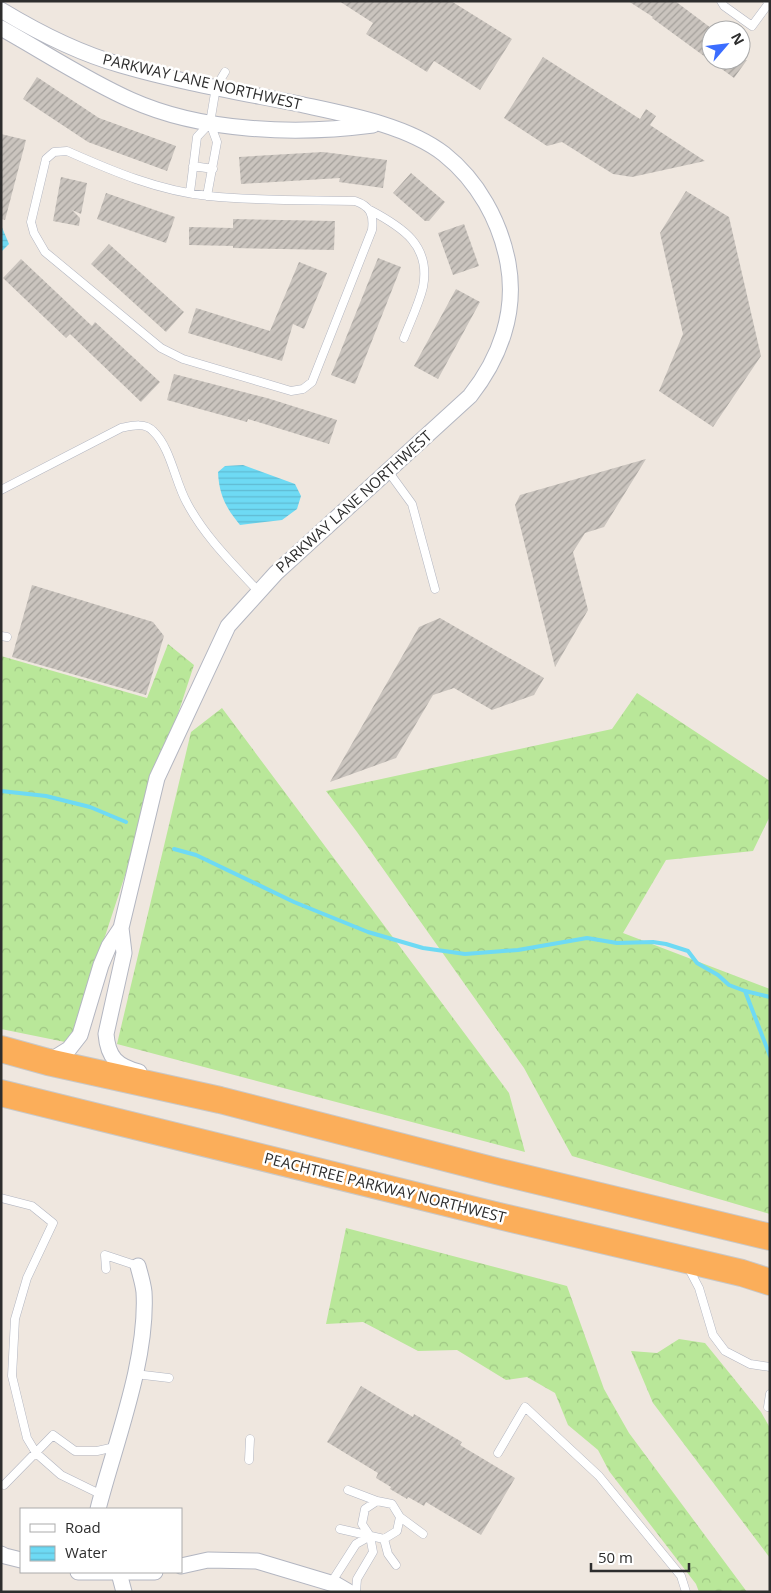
<svg xmlns="http://www.w3.org/2000/svg" width="771" height="1593" font-family="'Open Sans',sans-serif">
<style>
.forest{fill:url(#forest-crowns)}
.water{fill:url(#water-rules)}
.lines{fill:none;stroke-linecap:round;stroke-linejoin:round}
.stream{stroke:#6edaf4;stroke-width:4}
.building{fill:url(#building-hatch)}
.service-casing{stroke:#b3b6c1;stroke-width:9}
.minor-casing{stroke:#b3b6c1;stroke-width:17}
.trunk-casing{stroke:#c8c8c8;stroke-width:28}
.service{stroke:#fff;stroke-width:8}
.minor{stroke:#fff;stroke-width:15}
.trunk{stroke:#fbae5a;stroke-width:26}
.labels{text-anchor:middle;stroke-width:5;stroke-linejoin:round;paint-order:stroke}
.street-label{font-size:15px;fill:#2d2d2d;stroke:#fff}
</style>
<defs>
<pattern id="forest-crowns" width="20" height="18" patternUnits="userSpaceOnUse" patternTransform="scale(1.25)"><rect width="20" height="18" fill="#b9e799"/><path d="M2 6a3 3 0 1 1 6 0M12 15a3 3 0 1 1 6 0" fill="none" stroke="#9fc684"/></pattern>
<pattern id="water-rules" width="6" height="5" patternUnits="userSpaceOnUse" patternTransform="scale(1.25)"><rect width="6" height="5" fill="#6edaf4"/><path d="M0 2.5h6" fill="none" stroke="#60bbd2"/></pattern>
<pattern id="building-hatch" width="6" height="6" patternUnits="userSpaceOnUse" patternTransform="scale(1.25)"><rect width="6" height="6" fill="#cac4be"/><path d="M-1 1l2-2M0 6l6-6M5 7l2-2" fill="none" stroke="#a4a09b"/></pattern>
</defs>
<rect width="100%" height="100%" fill="#efe7df"/>
<path class="forest" d="M 168,644 L 194,665 L 70,1043 L 1,1029 L 1,656 L 147,698 Z
M 637,693 L 770,781 L 770,816 L 753,851 L 666,860 L 623,933 L 770,989 L 770,1214 L 572,1156 L 524,1068 L 357,832 L 326,791 L 612,729 Z
M 222,708 L 509,1093 L 525,1152 L 117,1044 L 191,732 Z
M 346,1228 L 567,1286 L 604,1389 L 629,1433 L 747,1592 L 699,1592 L 696,1584 L 609,1471 L 598,1450 L 568,1425 L 555,1393 L 527,1377 L 506,1380 L 457,1350 L 418,1351 L 363,1322 L 326,1324 Z
M 679,1339 L 705,1343 L 761,1412 L 770,1428 L 770,1558 L 653,1403 L 631,1351 L 657,1353 Z"/>
<path class="water" d="M 1,225 L 9,244 L 1,252 Z
M 243,465 L 295,484 L 301,496 L 297,509 L 282,520 L 240,525 C 226,508 219,495 218,472 L 225,466 Z"/>
<g class="lines">
<path class="stream" d="M 1,791 L 46,796 L 90,807 L 126,822
M 174,849 L 196,855 L 294,902 L 368,932 L 423,948 L 465,954 L 518,950 L 587,938 L 617,943 L 653,942 L 666,944 L 688,951 L 697,963 L 718,975 L 729,985 L 745,991 L 770,997
M 745,991 L 770,1056"/>
</g>
<path class="building" d="M 339,1 L 451,1 L 512,39 L 480,90 L 434,61 L 427,72 L 366,34 L 373,23 Z
M 628,1 L 675,1 L 711,28 L 711,60 L 747,60 L 734,78 L 652,18 L 653,17 Z
M 543,57 L 640,119 L 646,109 L 656,116 L 650,125 L 705,161 L 632,177 L 613,174 L 562,142 L 547,146 L 504,118 Z
M 37,77 L 99,118 L 176,146 L 167,171 L 88,142 L 23,99 Z
M 1,134 L 26,140 L 5,220 L 1,219 Z
M 323,152 L 387,160 L 383,188 L 339,182 L 340,178 L 241,184 L 239,157 Z
M 411,173 L 445,202 L 429,221 L 425,221 L 393,193 Z
M 61,177 L 87,183 L 81,214 L 72,210 L 80,218 L 79,226 L 53,221 Z
M 686,191 L 729,217 L 761,356 L 713,427 L 659,391 L 683,334 L 660,233 Z
M 106,193 L 175,217 L 166,243 L 97,219 Z
M 233,219 L 335,221 L 334,250 L 233,248 L 233,246 L 189,245 L 189,227 L 233,228 Z
M 464,224 L 479,266 L 453,275 L 438,233 Z
M 109,244 L 184,312 L 166,332 L 91,264 Z
M 378,258 L 401,267 L 355,384 L 331,375 Z
M 21,259 L 92,326 L 95,322 L 160,382 L 141,402 L 70,334 L 66,338 L 3,278 Z
M 299,262 L 327,273 L 304,329 L 293,324 L 282,361 L 188,333 L 196,308 L 270,331 Z
M 456,289 L 480,302 L 438,379 L 414,366 Z
M 174,374 L 267,398 L 337,420 L 329,444 L 248,419 L 247,422 L 167,400 Z
M 646,459 L 604,527 L 585,533 L 573,552 L 588,610 L 555,667 L 515,505 L 520,495 Z
M 32,585 L 153,622 L 164,636 L 146,695 L 12,657 Z
M 440,618 L 544,678 L 534,695 L 492,710 L 454,688 L 433,695 L 396,758 L 330,782 L 419,627 Z
M 361,1386 L 413,1417 L 414,1414 L 462,1442 L 460,1445 L 515,1478 L 481,1535 L 426,1502 L 424,1506 L 408,1497 L 407,1499 L 390,1489 L 391,1487 L 376,1478 L 378,1473 L 327,1442 Z"/>
<g class="lines">
<g class="service-casing">
<path id="service" d="M 721,1 L 724,6 L 752,26 L 769,3 L 767,1
M 67,151 C 112,171 159,191 209,196 C 257,201 306,200 355,201 C 370,206 374,214 372,230 L 312,382 L 303,389 L 291,391 L 183,359 L 161,348 L 45,252 L 34,233 L 31,222 L 46,159 L 54,152 Z
M 193,166 L 213,169
M 190,192 L 197,137 L 210,123
M 207,196 L 217,142 L 210,123 L 216,87 L 225,72
M 370,210 C 402,227 431,245 423,287 C 419,304 410,322 404,338
M 388,471 L 412,504 L 435,589
M 1,490 L 121,428 C 131,426 145,422 153,431 C 171,448 175,482 187,503 C 205,537 233,564 259,592
M 1,636 L 7,637
M 1,1198 L 32,1206 L 53,1223 L 27,1278 L 15,1319 L 12,1376 L 27,1438 L 36,1453 L 61,1475 L 102,1495
M 688,1267 L 699,1288 L 713,1335 L 725,1351 L 750,1364 L 770,1367
M 106,1269 L 105,1255 L 138,1266
M 135,1374 L 169,1378
M 770,1394 L 768,1407 L 770,1407
M 498,1453 L 525,1407 L 599,1476 L 681,1576 L 686,1592
M 249,1460 L 250,1439
M 4,1485 L 53,1435 L 75,1451 L 97,1451 L 115,1447
M 348,1490 L 377,1501
M 400,1517 L 423,1534
M 340,1529 L 384,1539 L 397,1531 L 400,1517 L 392,1504 L 377,1501 L 365,1509 L 362,1524 L 370,1536 L 373,1552 L 357,1579 L 356,1592
M 384,1539 L 388,1554 L 396,1565
M 331,1583 L 356,1544 L 370,1536"/>
</g>
<g class="minor-casing">
<path id="minor" d="M 1,10 C 39,33 78,53 121,65 C 179,82 239,92 299,104 C 345,114 407,125 444,154 C 478,181 500,221 508,263 C 517,312 500,358 470,396 L 276,573 L 228,626 L 157,778 L 121,928 L 124,953 L 106,1034 C 108,1058 117,1066 139,1072
M 1,28 C 44,52 86,80 131,100 C 202,132 296,135 373,125
M 48,1062 L 69,1049 L 80,1035 L 101,965 L 109,946 L 121,928
M 98,1509 C 115,1443 148,1360 144,1292 C 143,1283 140,1274 138,1266
M 1,1554 L 5,1556 L 21,1560
M 181,1566 L 208,1560 L 257,1561 L 337,1585 L 349,1592
M 78,1572 L 155,1572
M 119,1573 L 124,1592"/>
</g>
<g class="trunk-casing">
<path id="trunk" d="M 1,1049 L 48,1062 L 220,1100 L 496,1171 L 770,1237
M 1,1093 L 495,1215 L 742,1273 L 770,1282"/>
</g>
<use href="#service" class="service"/>
<use href="#minor" class="minor"/>
<use href="#trunk" class="trunk"/>
</g>
<g class="labels">
<g class="street-label">
<text transform="translate(202 82) rotate(13)" y="5">PARKWAY LANE NORTHWEST</text>
<text transform="translate(354 502) rotate(-42)" y="5">PARKWAY LANE NORTHWEST</text>
<text transform="translate(385 1188) rotate(14)" y="5">PEACHTREE PARKWAY NORTHWEST</text>
</g>
</g>
<rect width="771" height="1593" fill="none" stroke="#2d2d2d" stroke-width="5"/>
<rect x="20" y="1508" width="162" height="65" fill="#ffffff" stroke="#ababab"/>
<rect x="30" y="1524" width="25" height="8" fill="#ffffff" stroke="#ababab"/>
<text x="65" y="1533" font-size="15" fill="#2d2d2d">Road</text>
<rect x="30" y="1546" width="25" height="15" fill="url(#water-rules)" stroke="#ababab"/>
<text x="65" y="1558" font-size="15" fill="#2d2d2d">Water</text>
<g transform="translate(726 45) rotate(62)"><circle r="24" fill="#ffffff" stroke="#ababab"/>
<path d="M0-4L9 19L0 12L-9 19Z" fill="#3b6dff"/>
<text y="-8" font-size="14" font-weight="bold" text-anchor="middle" fill="#2d2d2d">N</text>
</g>
<path d="M591 1563v8h98v-8" fill="none" stroke="#2d2d2d" stroke-width="2.5"/>
<text x="598" y="1563" font-size="15" fill="#2d2d2d" stroke="#ffffff" stroke-width="4" paint-order="stroke">50 m</text>
</svg>
